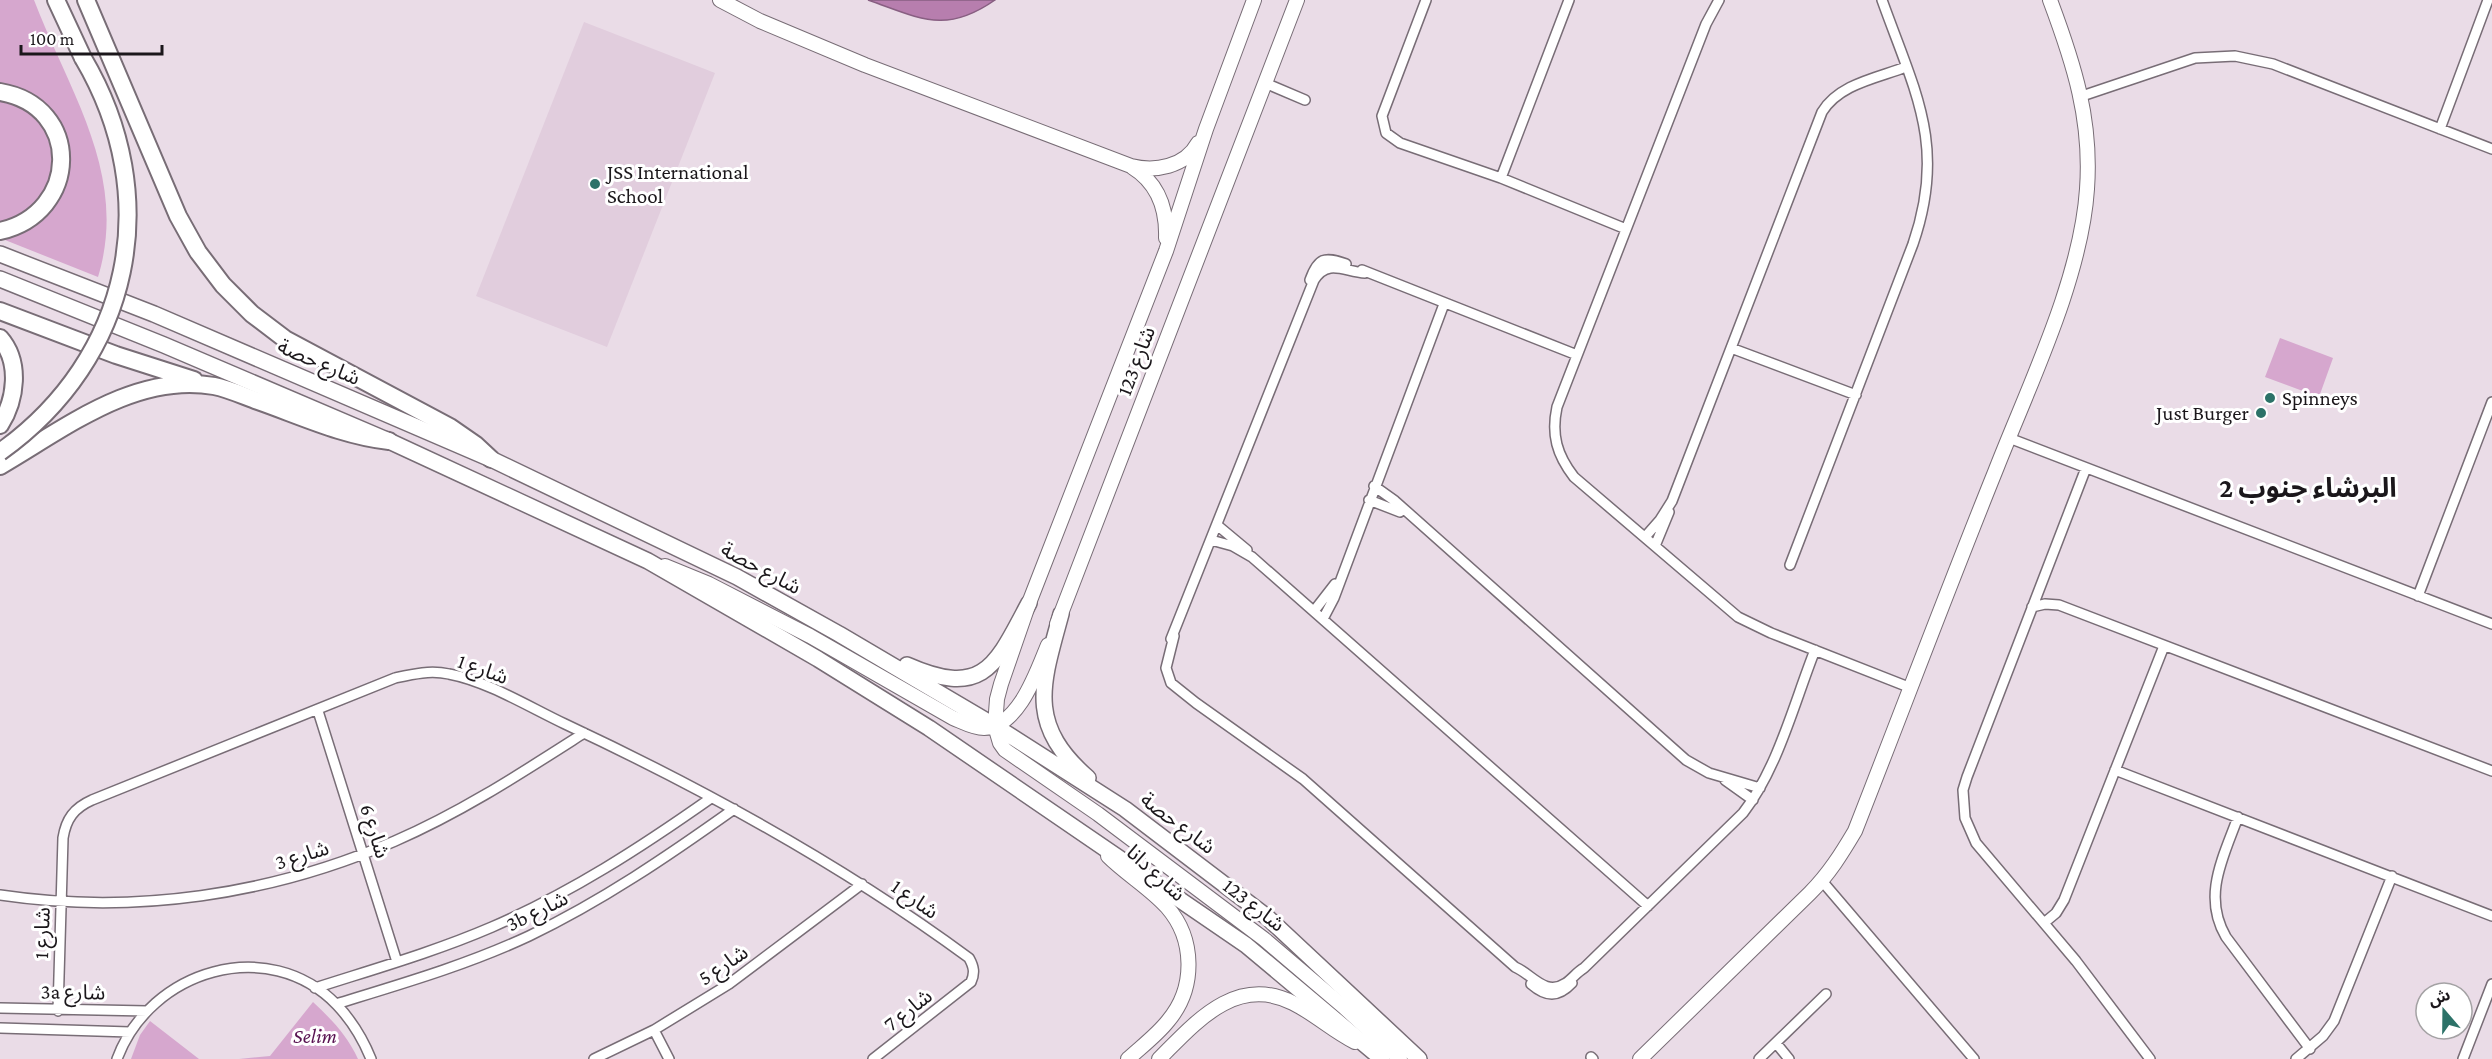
<svg xmlns="http://www.w3.org/2000/svg" width="2492" height="1059" font-family="'Crimson Pro','Noto Sans Arabic',serif">
<style>
.built{fill:#e1cddd}
.green{fill:#d6a7ce}
.water{fill:#b77eae;stroke:#885f82;stroke-width:1.5}
.lines{fill:none;stroke-linecap:round;stroke-linejoin:round}
.street-casing{stroke:#786d76;stroke-width:12}
.secondary-casing{stroke:#786d76;stroke-width:16}
.primary-casing{stroke:#786d76;stroke-width:18}
.highway-casing{stroke:#786d76;stroke-width:20}
.street{stroke:#fff;stroke-width:9}
.secondary{stroke:#fff;stroke-width:14}
.primary{stroke:#fff;stroke-width:15}
.highway{stroke:#fff;stroke-width:16}
.highway-bridge-casing{stroke:#786d76;stroke-width:20;stroke-linecap:butt}
.highway-bridge{stroke:#fff;stroke-width:16}
.poi-dot{fill:#2c7268;stroke:#fff;stroke-width:2}
.labels{text-anchor:middle;stroke-width:6;stroke-linejoin:round;paint-order:stroke}
.poi-label{font-size:21px;fill:#1b171b;stroke:#fff;text-anchor:start}
.street-label{font-size:21px;fill:#1b171b;stroke:#fff}
.park-label{font-size:21px;font-style:italic;fill:#581251;stroke:#fff}
.district-label{font-size:27px;font-weight:bold;fill:#1b171b;stroke:#fff}
</style>
<rect width="100%" height="100%" fill="#eadce7"/>
<path class="built" d="M 584,22 L 715,73 L 607,347 L 476,296 Z"/>
<path class="green" d="M 0,0 L 34,0 C 69,92 129,175 98,277 L 0,238 C 36,230 70,201 68,161 C 68,153 63,143 60,135 C 47,102 36,90 0,84 Z
M 0,98 C 8,102 18,104 26,109 C 56,130 60,176 36,203 C 26,214 13,218 0,223 Z
M 2280,338 L 2333,358 L 2319,397 L 2265,377 Z
M 313,1002 C 332,1020 347,1035 358,1059 L 239,1059 L 270,1056 Z
M 150,1021 L 199,1059 L 131,1059 L 140,1035 Z"/>
<path class="water" d="M 868,0 L 995,0 C 945,35 920,18 868,0 Z"/>
<g class="lines">
<g class="street-casing">
<path id="street" d="M 1426,0 L 1382,116 L 1386,133 L 1400,143 L 1501,178 L 1626,229
M 1719,0 L 1706,24 L 1557,407 C 1551,435 1557,455 1574,477 L 1738,617 L 1771,633 L 1911,688
M 1265,83 L 1305,100
M 2082,96 L 2195,58 L 2235,56 L 2273,64 L 2492,149
M 2440,129 L 2488,0
M 1501,178 L 1569,0
M 1362,270 L 1577,355
M 1310,280 C 1318,258 1324,256 1346,264
M 1731,348 L 1856,395
M 2009,438 L 2492,624
M 2086,468 L 1967,777 L 1963,790 L 1965,818 L 1976,843 L 2076,961 L 2150,1059
M 1374,486 L 1395,501 L 1686,760 L 1709,773 L 1760,788
M 1369,500 L 1400,512
M 1217,525 L 1247,550
M 1645,537 L 1660,520 L 1672,501 L 1822,112 C 1839,84 1877,78 1906,67
M 1211,540 L 1233,546 L 1252,557 L 1648,906
M 1655,546 L 1669,512
M 1790,565 L 1913,244 C 1947,146 1915,92 1882,0
M 2418,596 L 2492,402
M 2032,607 L 2045,604 L 2059,605 L 2492,771
M 1314,611 L 1335,584
M 1323,619 L 1334,598 L 1444,304
M 1174,636 L 1166,668 L 1171,683 L 1196,703 L 1303,779 L 1515,967 C 1532,974 1545,997 1566,983 C 1572,979 1577,972 1584,968 L 1743,813 C 1778,768 1794,703 1815,650
M 1171,639 L 1314,280 C 1328,258 1345,272 1365,273
M 318,711 L 397,962
M 2115,770 L 2492,916
M 1725,780 L 1753,800
M 2238,817 C 2223,858 2202,896 2226,937 L 2310,1049
M 1822,881 L 1974,1059
M 0,895 C 134,915 271,895 395,841 C 462,812 523,772 584,733
M 2044,923 L 2056,913 L 2064,900 L 2164,646
M 1531,984 C 1546,997 1558,998 1572,983
M 315,988 C 374,969 434,952 492,927 C 572,892 640,848 711,798
M 336,1004 C 401,984 467,965 529,936 C 602,901 668,856 734,809
M 0,1008 L 147,1011
M 58,1011 L 63,838 C 66,819 74,808 92,800 L 395,678 C 413,674 430,670 449,674 C 487,681 529,707 565,724 C 706,790 844,866 969,958 C 974,967 975,973 971,982 L 873,1059
M 0,1028 L 130,1032
M 654,1030 L 669,1059
M 1776,1043 L 1789,1059
M 1591,1057 L 1593,1059
M 117,1059 C 150,970 268,934 337,1005 C 352,1021 363,1039 371,1059
M 594,1059 L 654,1030 L 729,984 L 862,884
M 1759,1059 L 1826,994
M 2296,1059 L 2323,1036 L 2334,1021 L 2392,876
M 2463,1059 L 2492,984"/>
</g>
<g class="secondary-casing">
<path id="secondary" d="M 720,0 L 760,21 L 865,65 L 1131,166 C 1155,172 1185,167 1198,143
M 1254,0 L 1206,129 L 1166,251 L 1029,603 L 1001,684 L 997,699 L 995,726 L 1000,743 L 1005,750 L 1098,814 L 1264,939 L 1345,1008 L 1400,1059
M 1132,167 C 1158,183 1167,208 1166,238
M 665,566 L 709,584 L 810,636 L 953,718 C 963,722 973,728 984,728 C 1019,727 1037,671 1048,645
M 1057,624 L 1297,0
M 1108,856 C 1126,874 1150,888 1167,907 C 1195,939 1196,988 1168,1021 C 1157,1035 1141,1047 1128,1059
M 1159,1059 C 1195,1023 1236,974 1293,1003 C 1315,1014 1333,1031 1355,1042
M 1640,1059 L 1810,893 C 1829,874 1842,853 1855,831 C 1902,711 1947,591 1995,472 C 2028,387 2081,280 2087,189 C 2092,120 2074,64 2050,0"/>
</g>
<g class="primary-casing">
<path id="primary" d="M 0,254 L 154,314 L 491,459 L 737,577 L 839,634 L 995,726 L 1125,809 L 1267,917 L 1419,1059
M 0,279 L 164,345 L 389,441 L 648,561 L 818,659 L 929,728 L 1246,945 L 1382,1059
M 1061,614 C 1042,684 1026,724 1088,778
M 907,665 C 984,699 996,665 1029,603"/>
</g>
<g class="highway-casing">
<path id="highway" d="M 56,0 L 83,58
M 86,0 L 178,216 L 198,252 L 223,285 L 252,314 L 285,339 L 450,427 L 476,445 L 491,459
M 0,92 C 83,106 80,213 0,231
M 0,311 L 116,355 L 194,380
M 0,338 C 21,362 16,400 0,425
M 0,466 C 64,429 135,372 214,386 C 229,389 244,396 258,401 C 301,416 343,436 389,441"/>
</g>
<use href="#street" class="street"/>
<use href="#secondary" class="secondary"/>
<use href="#primary" class="primary"/>
<use href="#highway" class="highway"/>
<g class="highway-bridge-casing">
<path id="highway-bridge" d="M 0,452 C 132,358 165,197 83,58"/>
</g>
<use href="#highway-bridge" class="highway-bridge"/>
</g>
<g class="poi-dot">
<circle cx="595" cy="184" r="6"/>
<circle cx="2270" cy="398" r="6"/>
<circle cx="2261" cy="413" r="6"/>
</g>
<g class="labels">
<g class="poi-label">
<text x="607" y="179">JSS International<tspan x="607" dy="24">School</tspan></text>
<text x="2282" y="405">Spinneys</text>
<text x="2249" y="420" text-anchor="end">Just Burger</text>
</g>
<g class="street-label">
<text transform="translate(1136 361) rotate(-69)" y="7">شارع 123</text>
<text transform="translate(319 362) rotate(23)" y="7">شارع حصة</text>
<text transform="translate(761 568) rotate(28)" y="7">شارع حصة</text>
<text transform="translate(483 669) rotate(20)" y="7">شارع 1</text>
<text transform="translate(1178 823) rotate(37)" y="7">شارع حصة</text>
<text transform="translate(375 831) rotate(72)" y="7">شارع 6</text>
<text transform="translate(302 855) rotate(-17)" y="7">شارع 3</text>
<text transform="translate(1156 873) rotate(43)" y="7">شارع دانا</text>
<text transform="translate(915 899) rotate(35)" y="7">شارع 1</text>
<text transform="translate(1254 905) rotate(38)" y="7">شارع 123</text>
<text transform="translate(537 911) rotate(-26)" y="7">3b شارع</text>
<text transform="translate(42 933) rotate(-88)" y="7">شارع 1</text>
<text transform="translate(723 965) rotate(-34)" y="7">شارع 5</text>
<text transform="translate(73 992) rotate(1)" y="7">3a شارع</text>
<text transform="translate(908 1010) rotate(-38)" y="7">شارع 7</text>
</g>
<g class="park-label">
<text x="315" y="1043">Selim</text>
</g>
<g class="district-label">
<text x="2308" y="497">البرشاء جنوب 2</text>
</g>
</g>
<g transform="translate(2444 1011) rotate(340)"><circle r="28" fill="#ffffff" stroke="#a4a2a4" stroke-width="1.5"/>
<path d="M0-4.5L10 22L0 15L-10 22Z" fill="#2c7268"/>
<text y="-9" font-size="16" font-weight="bold" text-anchor="middle" fill="#1b171b">ش</text>
</g>
<path d="M21 45v9h141v-9" fill="none" stroke="#1b171b" stroke-width="3"/>
<text x="30" y="45" font-size="18" fill="#1b171b" stroke="#ffffff" stroke-width="4.5" paint-order="stroke">100 m</text>
</svg>
